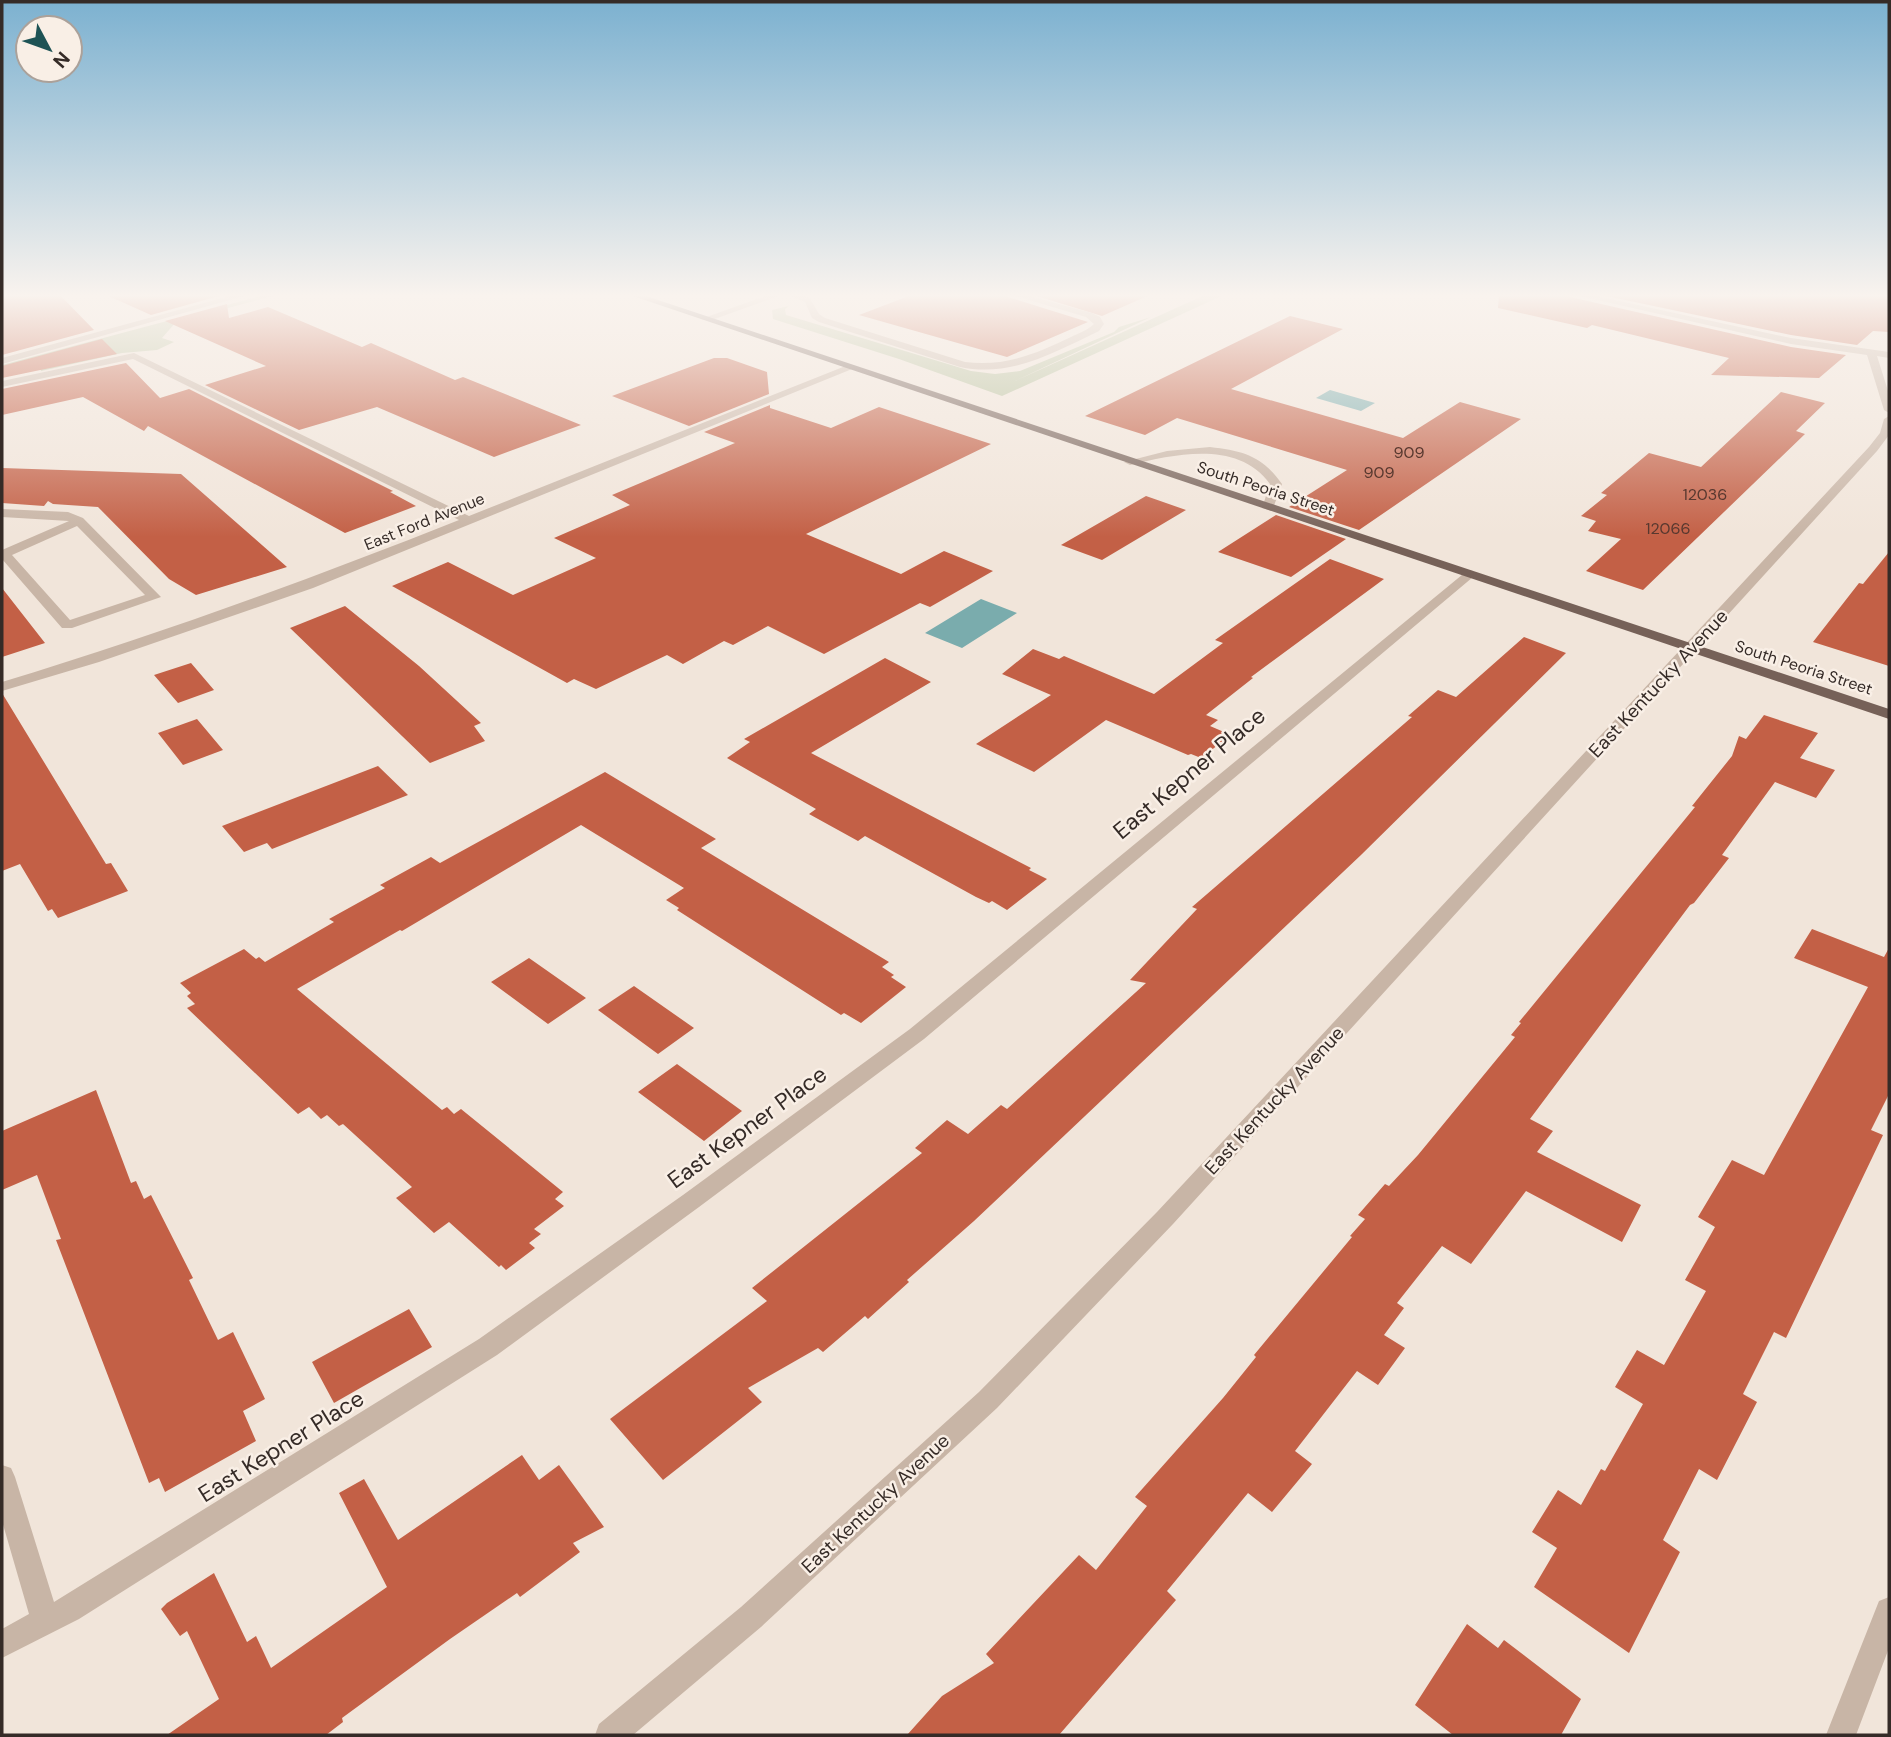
<svg xmlns="http://www.w3.org/2000/svg" width="1891" height="1737" font-family="'DM Sans',sans-serif">
<style>
.green{fill:#b4bf9a}
.water{fill:#7aacad}
.building{fill:#c36046}
.lines{fill:none;stroke-linecap:round;stroke-linejoin:round}
.minor{fill:#c8b5a6;fill-rule:evenodd}
.major{fill:#766158;fill-rule:evenodd}
.labels{text-anchor:middle;stroke-width:5;stroke-linejoin:round;paint-order:stroke}
.number-label{font-size:16px;fill:#58382f}
.far-street-label{font-size:16px;fill:#352b27;stroke:#f9efe6}
.street-label{font-size:19px;fill:#352b27;stroke:#f9efe6}
.near-street-label{font-size:23px;fill:#352b27;stroke:#f9efe6}
</style>
<rect width="100%" height="100%" fill="#f1e5da"/>
<path class="green" d="M 268,294 L 280,294 L 176,322 L 162,338 L 174,342 L 157,350 L 122,353 L 41,371 L 39,364 L 2,371 L 2,365 Z
M 1207,294 L 1226,294 L 1002,396 L 899,359 L 773,319 L 772,310 L 789,306 L 785,309 L 786,315 L 971,371 L 995,374 L 1020,371 L 1114,332 L 1119,327 L 1151,317 L 1015,381 Z"/>
<path class="water" d="M 1330,390 L 1375,403 L 1361,411 L 1316,398 Z
M 981,599 L 1017,613 L 962,648 L 925,633 Z"/>
<path class="building" d="M 2,294 L 59,294 L 94,330 L 2,355 Z
M 104,294 L 226,294 L 151,315 Z
M 914,294 L 1006,294 L 1008,297 L 1088,322 L 1007,357 L 859,315 Z
M 1030,294 L 1152,294 L 1102,316 Z
M 1499,294 L 1568,294 L 1570,297 L 1791,347 L 1846,355 L 1819,378 L 1711,375 L 1729,358 L 1592,325 L 1587,328 L 1498,308 Z
M 1597,294 L 1889,294 L 1889,332 L 1873,331 L 1857,345 L 1791,335 Z
M 227,304 L 229,318 L 268,307 L 362,347 L 371,343 L 455,380 L 463,377 L 581,425 L 494,457 L 377,407 L 299,430 L 205,385 L 266,366 L 165,321 Z
M 1290,316 L 1343,329 L 1231,389 L 1403,438 L 1460,402 L 1521,419 L 1359,530 L 1289,507 L 1347,470 L 1177,418 L 1145,435 L 1085,416 Z
M 102,339 L 117,354 L 2,378 L 2,366 Z
M 714,358 L 727,358 L 767,372 L 769,394 L 689,426 L 612,396 Z
M 126,363 L 160,398 L 189,389 L 393,491 L 390,492 L 416,506 L 345,533 L 148,426 L 144,431 L 83,397 L 2,415 L 2,389 Z
M 1781,392 L 1825,403 L 1796,431 L 1805,434 L 1643,590 L 1586,571 L 1621,539 L 1588,531 L 1596,521 L 1581,516 L 1607,495 L 1601,493 L 1649,453 L 1701,467 Z
M 770,405 L 770,408 L 831,428 L 879,407 L 991,444 L 806,534 L 901,574 L 944,551 L 993,571 L 930,607 L 920,603 L 824,654 L 768,626 L 733,645 L 724,641 L 683,664 L 667,655 L 596,689 L 574,679 L 567,683 L 392,586 L 448,562 L 513,595 L 596,558 L 554,538 L 630,505 L 612,495 L 735,443 L 704,432 Z
M 2,468 L 181,474 L 287,567 L 196,595 L 169,579 L 98,507 L 53,504 L 48,501 L 44,506 L 2,503 Z
M 1146,496 L 1186,510 L 1102,560 L 1061,545 Z
M 1276,515 L 1346,539 L 1291,577 L 1218,552 Z
M 1889,552 L 1889,666 L 1813,642 L 1859,583 L 1863,584 Z
M 1330,559 L 1384,579 L 1251,677 L 1253,678 L 1206,715 L 1218,720 L 1210,726 L 1231,735 L 1201,758 L 1191,754 L 1188,755 L 1106,720 L 1034,772 L 976,744 L 1051,695 L 1002,674 L 1033,649 L 1059,659 L 1064,656 L 1154,694 L 1223,643 L 1215,640 Z
M 2,588 L 45,643 L 2,657 Z
M 345,606 L 419,666 L 481,723 L 474,726 L 485,741 L 430,763 L 290,628 Z
M 1524,637 L 1566,653 L 1361,855 L 974,1221 L 907,1280 L 909,1282 L 868,1319 L 865,1316 L 823,1352 L 818,1348 L 748,1388 L 762,1402 L 663,1480 L 610,1419 L 767,1301 L 752,1288 L 922,1153 L 915,1148 L 947,1120 L 968,1134 L 1001,1105 L 1007,1109 L 1146,983 L 1130,980 L 1197,909 L 1192,907 L 1412,717 L 1408,716 L 1438,690 L 1456,697 Z
M 885,658 L 931,682 L 811,753 L 1031,868 L 1029,870 L 1047,879 L 1007,910 L 992,901 L 989,903 L 976,897 L 865,836 L 858,841 L 809,814 L 816,809 L 727,758 L 750,742 L 744,739 Z
M 191,663 L 214,690 L 178,703 L 154,675 Z
M 2,693 L 106,864 L 111,863 L 128,891 L 58,918 L 52,909 L 48,911 L 20,864 L 2,871 Z
M 1764,715 L 1818,733 L 1800,758 L 1835,770 L 1816,798 L 1775,782 L 1722,855 L 1729,858 L 1694,903 L 1690,905 L 1530,1119 L 1553,1131 L 1537,1152 L 1641,1205 L 1622,1242 L 1526,1191 L 1471,1264 L 1442,1246 L 1397,1303 L 1404,1308 L 1384,1335 L 1405,1348 L 1378,1385 L 1357,1371 L 1295,1451 L 1312,1464 L 1272,1512 L 1248,1493 L 1167,1591 L 1176,1600 L 1059,1735 L 907,1735 L 942,1696 L 994,1663 L 986,1654 L 1079,1555 L 1096,1570 L 1147,1506 L 1135,1497 L 1223,1398 L 1256,1357 L 1254,1355 L 1352,1237 L 1350,1236 L 1365,1219 L 1358,1215 L 1385,1184 L 1389,1186 L 1418,1155 L 1515,1037 L 1511,1035 L 1521,1023 L 1519,1022 L 1695,807 L 1692,806 L 1732,756 L 1739,736 L 1746,739 Z
M 197,719 L 223,750 L 183,765 L 158,733 Z
M 378,766 L 408,795 L 272,849 L 267,843 L 244,852 L 222,826 Z
M 605,772 L 716,839 L 701,848 L 889,962 L 882,967 L 894,975 L 891,977 L 906,987 L 861,1023 L 844,1013 L 841,1015 L 677,910 L 679,908 L 666,900 L 684,888 L 581,825 L 402,931 L 400,930 L 297,989 L 442,1110 L 447,1107 L 454,1114 L 461,1109 L 563,1192 L 555,1199 L 564,1206 L 534,1229 L 541,1234 L 529,1243 L 535,1248 L 506,1270 L 501,1265 L 499,1267 L 449,1222 L 434,1233 L 396,1198 L 412,1187 L 343,1124 L 339,1126 L 327,1115 L 321,1119 L 309,1107 L 298,1114 L 187,1008 L 195,1004 L 187,996 L 191,993 L 180,983 L 244,949 L 256,959 L 259,957 L 265,962 L 334,922 L 329,919 L 385,888 L 380,885 L 431,857 L 440,863 Z
M 1812,929 L 1884,957 L 1889,948 L 1889,1094 L 1871,1130 L 1883,1135 L 1786,1338 L 1774,1332 L 1743,1394 L 1757,1402 L 1717,1480 L 1699,1469 L 1663,1540 L 1680,1552 L 1629,1653 L 1534,1587 L 1557,1548 L 1532,1532 L 1558,1490 L 1581,1505 L 1601,1469 L 1605,1471 L 1643,1404 L 1615,1387 L 1637,1350 L 1664,1365 L 1706,1291 L 1685,1280 L 1715,1227 L 1698,1217 L 1732,1160 L 1764,1175 L 1868,987 L 1794,958 Z
M 529,958 L 586,998 L 548,1024 L 491,982 Z
M 634,986 L 694,1028 L 658,1054 L 598,1010 Z
M 677,1064 L 742,1111 L 704,1141 L 638,1092 Z
M 96,1090 L 131,1183 L 136,1181 L 144,1199 L 151,1195 L 193,1278 L 189,1280 L 218,1340 L 233,1332 L 265,1399 L 243,1411 L 256,1441 L 165,1492 L 159,1478 L 149,1483 L 56,1240 L 61,1239 L 37,1175 L 2,1190 L 2,1131 Z
M 409,1309 L 432,1347 L 334,1403 L 312,1362 Z
M 522,1455 L 539,1480 L 559,1465 L 604,1527 L 573,1543 L 580,1552 L 520,1597 L 517,1593 L 450,1639 L 342,1718 L 343,1722 L 326,1735 L 167,1735 L 219,1699 L 187,1631 L 180,1636 L 161,1609 L 167,1603 L 214,1573 L 247,1642 L 256,1636 L 271,1668 L 387,1587 L 339,1493 L 364,1479 L 398,1540 Z
M 1467,1624 L 1498,1648 L 1504,1640 L 1581,1699 L 1561,1735 L 1453,1735 L 1415,1705 Z"/>
<g class="lines">
<path class="minor" d="M 237,294 L 251,294 L 2,364 L 2,358 Z
M 771,294 L 784,294 L 709,321 L 701,319 Z
M 786,294 L 809,297 L 819,314 L 825,318 L 965,362 C 1004,367 1036,354 1071,337 C 1079,333 1088,330 1094,324 L 1086,317 L 1009,294 L 1022,294 L 1092,313 L 1100,317 L 1104,324 L 1099,331 C 1055,352 1011,378 960,367 L 819,322 L 812,318 L 805,302 Z
M 1571,294 L 1587,294 L 1791,338 L 1889,352 L 1889,358 L 1877,356 L 1889,394 L 1889,413 L 1884,410 L 1867,355 L 1791,344 Z
M 134,353 L 469,516 L 848,365 L 857,367 L 313,588 L 99,662 L 2,691 L 2,682 C 157,635 308,580 459,520 L 133,359 L 2,387 L 2,381 Z
M 1889,416 L 1889,435 L 1877,451 L 1173,1224 L 997,1408 L 761,1627 L 633,1735 L 595,1735 L 599,1724 L 741,1607 L 979,1392 L 1157,1212 L 1869,447 L 1880,433 L 1884,419 Z
M 1210,447 C 1244,451 1262,456 1282,484 L 1272,511 L 1262,508 L 1270,484 C 1238,440 1176,454 1130,465 L 1124,462 L 1167,451 Z
M 2,509 L 68,512 L 83,518 L 161,597 L 72,628 L 62,628 L 2,559 L 2,550 L 69,521 L 2,517 ZM 77,526 L 145,595 L 70,620 L 12,555 Z
M 1468,570 L 1473,571 L 1473,577 L 924,1039 L 699,1207 L 497,1355 L 79,1619 L 2,1658 L 2,1629 L 29,1614 L 2,1521 L 2,1465 L 11,1468 L 15,1477 L 54,1602 L 479,1339 L 683,1195 L 910,1029 Z
M 1889,1597 L 1889,1648 L 1856,1735 L 1826,1735 L 1879,1601 Z"/>
<path class="major" d="M 627,294 L 640,294 L 1889,709 L 1889,719 Z"/>
</g>
<linearGradient id="sky" x2="0" y2="1"><stop stop-color="#7cb1d0"/><stop offset="0.55" stop-color="#f9f3ee"/><stop offset="1" stop-color="#f9f3ee" stop-opacity="0"/></linearGradient>
<rect width="1891" height="537" fill="url(#sky)"/>
<g class="labels">
<g class="number-label">
<text x="1409" y="458">909</text>
<text x="1379" y="478">909</text>
<text x="1705" y="500">12036</text>
<text x="1668" y="534">12066</text>
</g>
<g class="far-street-label">
<text transform="translate(1266 488) rotate(18)" y="6">South Peoria Street</text>
<text transform="translate(424 521) rotate(-22)" y="6">East Ford Avenue</text>
<text transform="translate(1804 667) rotate(18)" y="6">South Peoria Street</text>
</g>
<g class="street-label">
<text transform="translate(1658 683) rotate(-47)" y="7">East Kentucky Avenue</text>
<text transform="translate(1274 1100) rotate(-47)" y="7">East Kentucky Avenue</text>
<text transform="translate(875 1503) rotate(-43)" y="7">East Kentucky Avenue</text>
</g>
<g class="near-street-label">
<text transform="translate(1189 773) rotate(-40)" y="8">East Kepner Place</text>
<text transform="translate(747 1127) rotate(-36)" y="8">East Kepner Place</text>
<text transform="translate(281 1446) rotate(-32)" y="8">East Kepner Place</text>
</g>
</g>
<rect width="1891" height="1737" fill="none" stroke="#352b27" stroke-width="7"/>
<g transform="translate(49 49) rotate(131)"><circle r="33" fill="#f9efe6" stroke="#aba19a" stroke-width="2"/>
<path d="M0-5L12 26L0 18L-12 26Z" fill="#1e5355"/>
<text y="-10" font-size="19" font-weight="bold" text-anchor="middle" fill="#352b27">N</text>
</g>
</svg>
